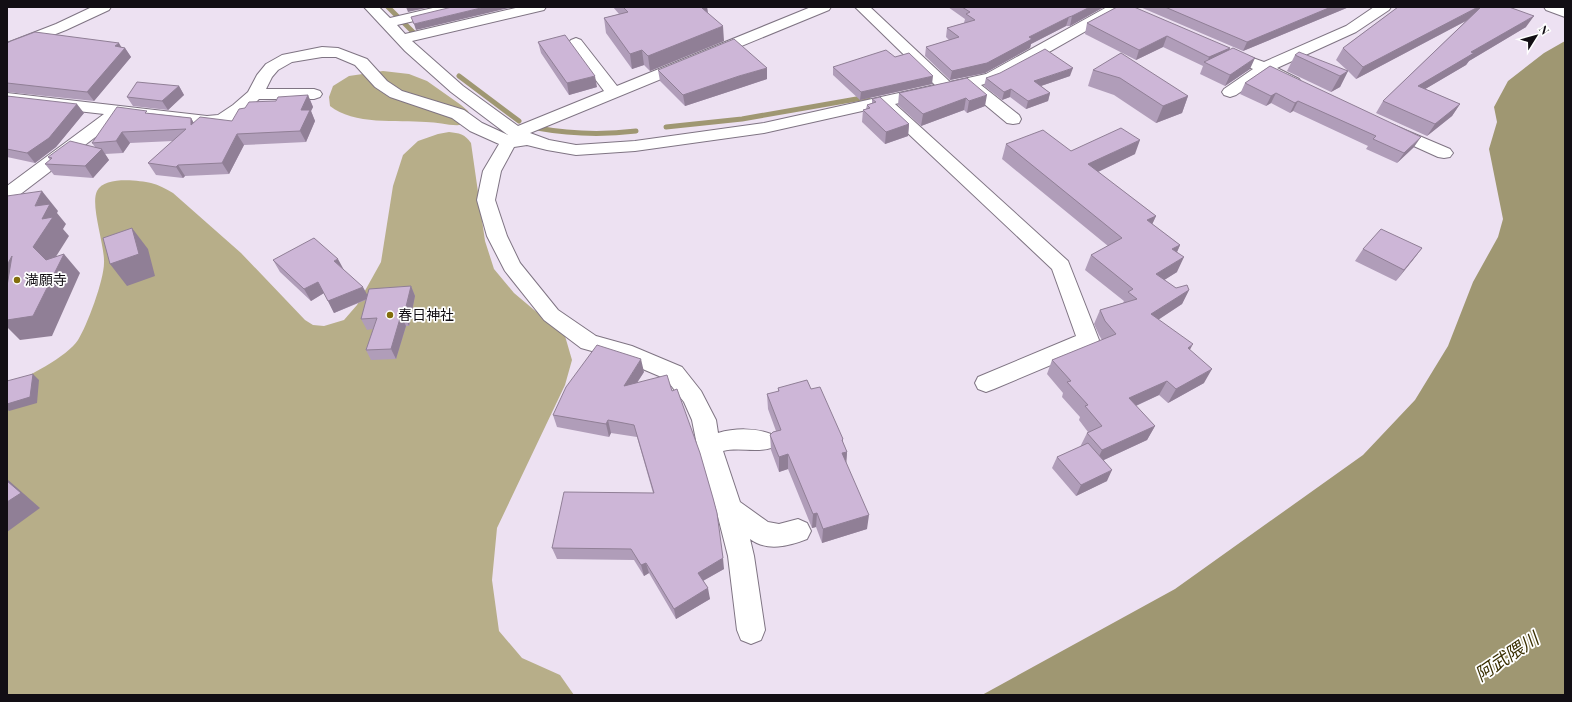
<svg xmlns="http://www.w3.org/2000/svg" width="1572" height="702" font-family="'Playfair Display','Noto Sans JP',serif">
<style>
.forest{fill:#b7ae89}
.water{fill:#9f9772}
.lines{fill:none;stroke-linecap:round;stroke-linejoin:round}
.stream{stroke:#9f9772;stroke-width:5}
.minor-casing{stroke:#7f7483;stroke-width:2}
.minor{fill:#fff;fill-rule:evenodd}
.wall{fill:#b09db9}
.shaded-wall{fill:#907f96}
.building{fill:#cdb6d7;stroke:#907f96}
.poi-dot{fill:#826e0c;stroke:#fff;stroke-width:1.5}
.labels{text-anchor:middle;stroke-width:3.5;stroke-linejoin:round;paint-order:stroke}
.poi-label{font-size:14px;fill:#120e14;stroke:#fff;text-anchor:start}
.near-water-label{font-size:18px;font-style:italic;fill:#3a2f00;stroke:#fff}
</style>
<rect width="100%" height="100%" fill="#ede1f2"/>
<path class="forest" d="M 383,71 L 409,74 L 427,81 L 461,105 L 468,111 L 471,118 C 468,121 465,124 461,125 C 449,126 438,122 426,122 C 398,120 353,125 330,106 L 329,97 L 333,86 L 349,76 Z
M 449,132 C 459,133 465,134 471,143 L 485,241 L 494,269 L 514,293 L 565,336 L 572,360 L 565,385 L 497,528 L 492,580 L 499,631 L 522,658 L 560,675 L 574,695 L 7,695 L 7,385 C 25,379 68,356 78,340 C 87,326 104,280 104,263 C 105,246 90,205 97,191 C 104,176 138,180 151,183 C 159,185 166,189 173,193 L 241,253 L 305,320 L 313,325 L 324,326 L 344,320 L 357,305 L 381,262 L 393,186 L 403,155 L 418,141 L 438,134 Z"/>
<path class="water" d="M 1565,41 L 1565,695 L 982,695 L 1175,589 L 1363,455 L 1415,400 L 1448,346 L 1473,282 L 1498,237 L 1503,219 L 1489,149 L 1497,122 L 1494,107 L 1508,81 L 1544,53 Z"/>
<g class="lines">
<path class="stream" d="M 388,7 L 413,32
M 459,76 L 519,121
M 541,126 L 537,128 C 570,134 603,135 636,131
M 666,127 L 742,119 L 868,97"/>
<g class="minor-casing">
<path id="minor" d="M 92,7 L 111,7 L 109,10 L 66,30 L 7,53 L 7,43 L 56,24 Z
M 364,7 L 379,7 L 390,18 L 437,7 L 463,7 L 461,10 L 397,25 L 405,34 L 520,7 L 546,7 L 544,10 L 412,41 L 463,86 L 518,126 L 604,91 L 568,43 L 571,40 L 576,38 L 581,40 L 617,86 L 811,7 L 831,7 L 829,10 L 530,133 L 549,140 L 576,145 L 635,141 L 764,123 L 935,85 L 855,7 L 870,7 L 950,82 L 986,74 L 1107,7 L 1125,7 L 1123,10 L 1014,72 L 998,80 L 981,85 L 1019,115 L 1021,119 L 1019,123 L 1013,124 L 1007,123 L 965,88 L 895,104 L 1068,261 L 1099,340 L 1096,346 L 994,389 L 986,392 L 978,389 L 975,383 L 978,377 L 1076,336 L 1052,269 L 880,107 L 764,133 L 635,151 L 576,155 L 547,150 L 527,145 L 514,147 L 501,171 L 495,200 L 507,236 L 520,263 L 558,310 L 596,336 L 632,346 L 682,367 L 701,391 L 716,420 L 718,433 C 735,428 755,428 771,434 L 775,441 L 771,448 C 756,453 739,447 723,451 L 740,502 L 768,522 L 779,524 L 798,519 L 807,523 L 811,531 L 807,539 C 789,546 767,552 750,539 L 754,556 L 765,630 L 761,640 L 751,644 L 741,640 L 737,630 L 728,556 L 716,509 L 697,445 L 692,420 L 684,402 L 666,379 L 617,358 L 581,348 L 544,320 L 505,271 L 487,236 L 477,200 L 483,171 L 499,144 L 470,131 L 452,118 L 390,97 L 375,87 L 355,65 L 336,57 L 322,57 L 292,62 L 278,70 L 272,77 L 266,89 L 314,89 L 320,91 L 322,94 L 320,97 L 314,99 L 259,99 C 250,108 240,119 228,124 C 210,131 144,119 123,116 L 14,199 L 7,201 L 7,186 L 104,114 L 7,103 L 7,93 L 207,116 L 218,115 L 233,105 L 248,92 L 257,75 L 266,64 L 282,55 L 322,47 L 338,48 L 367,59 L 387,81 L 402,91 L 464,110 L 482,123 L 508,135 L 451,92 L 405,51 Z
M 1374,7 L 1391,7 L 1389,10 L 1356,32 L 1277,68 L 1299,79 L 1301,82 L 1299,85 C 1287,88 1275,80 1265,75 L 1236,95 L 1230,97 L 1224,95 L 1222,92 L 1224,89 L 1253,69 L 1244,65 L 1242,62 L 1244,59 L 1250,57 L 1264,62 L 1346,26 Z
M 1544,7 L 1565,8 L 1565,17 L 1546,10 Z
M 1391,124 L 1450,149 L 1453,153 L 1450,157 L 1444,158 L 1438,157 L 1385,133 L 1382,129 L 1385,125 Z"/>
</g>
<use href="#minor" class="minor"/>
</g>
<path class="wall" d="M 613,7 L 707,7 L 708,13 L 724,41 L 650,71 L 644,65 L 632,69 L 606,33 L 604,18 L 619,14 Z
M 948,7 L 1104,7 L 1070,26 L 1066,26 L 1031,44 L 1030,48 L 985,73 L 950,80 L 925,56 L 926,47 L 949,40 L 946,37 L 947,28 L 964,23 L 965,19 Z
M 1117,7 L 1229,50 L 1250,69 L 1225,86 L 1200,74 L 1203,66 L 1163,47 L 1136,60 L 1085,34 L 1087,23 Z
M 1140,7 L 1349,7 L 1243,51 Z
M 1398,7 L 1526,27 L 1469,61 L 1466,65 L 1425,89 L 1460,104 L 1452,116 L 1427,136 L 1376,113 L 1383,101 L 1466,21 L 1356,79 L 1348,71 L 1340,87 L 1331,92 L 1287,71 L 1295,55 L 1348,71 L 1336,60 L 1343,48 Z
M 538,42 L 597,87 L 569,95 L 541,53 Z
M 7,43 L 122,47 L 125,48 L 131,57 L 94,101 L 7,92 Z
M 1270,66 L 1414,147 L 1397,163 L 1366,149 L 1368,146 L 1293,111 L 1290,113 L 1271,103 L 1266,106 L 1240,94 L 1245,83 Z
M 833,67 L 932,84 L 860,100 L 833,75 Z
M 658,70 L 767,79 L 740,88 L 685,106 L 660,81 Z
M 1093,70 L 1188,96 L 1182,113 L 1156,123 L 1114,95 L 1088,86 Z
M 1070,76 L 1041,86 L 1050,93 L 1048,101 L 1026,109 L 1010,97 L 1002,100 L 984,86 L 986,78 Z
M 967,78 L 985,106 L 967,113 L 964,110 L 921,126 L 898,105 L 899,93 Z
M 179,86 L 184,95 L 168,110 L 133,106 L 127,97 Z
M 308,95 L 313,107 L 311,111 L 315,121 L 306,142 L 244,145 L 229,174 L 185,176 L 183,178 L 156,175 L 148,163 L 173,141 L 130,143 L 123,153 L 105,154 L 109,160 L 93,178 L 54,175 L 45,164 L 50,160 L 48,157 L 95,147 L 92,143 L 148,113 L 191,118 L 193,122 L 232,121 L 245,108 L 276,101 Z
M 7,96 L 84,113 L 56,147 L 35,163 L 7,157 Z
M 872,99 L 909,124 L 908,136 L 885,144 L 862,122 L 863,110 L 866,109 L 867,105 L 872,103 Z
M 1006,144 L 1071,151 L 1135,154 L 1098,172 L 1156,216 L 1152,224 L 1180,245 L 1177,252 L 1177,272 L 1164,280 L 1176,288 L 1189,290 L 1182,304 L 1158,320 L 1190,350 L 1204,383 L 1168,403 L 1159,395 L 1136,406 L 1155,426 L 1147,440 L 1104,460 L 1107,481 L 1076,496 L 1052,468 L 1057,457 L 1080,447 L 1087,433 L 1088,432 L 1079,420 L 1080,417 L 1062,397 L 1063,393 L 1047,374 L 1052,360 L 1102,340 L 1099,335 L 1094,324 L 1100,310 L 1123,303 L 1124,301 L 1085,270 L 1091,255 L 1108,246 L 1002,159 Z
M 1422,248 L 1396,281 L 1355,261 L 1363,249 Z
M 273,260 L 344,270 L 367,295 L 411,286 L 415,296 L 409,326 L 406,326 L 396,359 L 371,360 L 366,350 L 373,329 L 367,330 L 361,319 L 366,300 L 334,313 L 324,293 L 311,301 L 280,272 Z
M 644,372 L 637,383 L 724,569 L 703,581 L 710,599 L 676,619 L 649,573 L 644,576 L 634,560 L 557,559 L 552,548 L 653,493 L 637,437 L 611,433 L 609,437 L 557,427 L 553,415 Z
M 778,388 L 811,389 L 843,439 L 843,443 L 847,452 L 846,463 L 867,529 L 822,543 L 816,527 L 812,528 L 788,469 L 779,472 L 771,450 L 770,435 L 776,431 L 768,409 L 767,394 L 778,392 Z"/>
<path class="shaded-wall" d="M 406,7 L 431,7 L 408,12 Z
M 485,7 L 513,7 L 416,30 L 414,24 Z
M 707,7 L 709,22 L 702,8 Z
M 1090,7 L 1104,7 L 1070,26 L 1072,16 Z
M 1331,7 L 1349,7 L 1243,51 L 1247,42 Z
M 1478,7 L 1482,7 L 1477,15 L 1356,79 L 1363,67 Z
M 1534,16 L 1526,27 L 1469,61 L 1466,65 L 1410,98 L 1418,86 L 1471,52 Z
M 1069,17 L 1066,26 L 1031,44 L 1030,48 L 985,73 L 950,80 L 952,71 L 1029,37 Z
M 723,26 L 724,41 L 650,71 L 648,56 Z
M 1167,36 L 1163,47 L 1136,60 L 1139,50 Z
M 119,43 L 123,50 L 125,48 L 131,57 L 94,101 L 87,92 L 115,46 Z
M 1230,48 L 1225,59 L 1207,63 L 1209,57 Z
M 642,50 L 644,65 L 632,69 L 630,54 Z
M 1255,58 L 1250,69 L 1225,86 L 1230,75 Z
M 767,68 L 767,79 L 740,88 L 685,106 L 683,95 L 739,76 Z
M 1073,68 L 1070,76 L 1032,89 L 1034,81 Z
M 1348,71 L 1340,87 L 1331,92 L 1340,76 Z
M 595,76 L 597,87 L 569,95 L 567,83 Z
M 933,76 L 932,84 L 860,100 L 861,92 Z
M 179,86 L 184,95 L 168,110 L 162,101 Z
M 1011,89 L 1010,97 L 1002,100 L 1004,92 Z
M 1050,93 L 1048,101 L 1026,109 L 1028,101 Z
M 1276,93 L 1271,103 L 1266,106 L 1271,96 Z
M 308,95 L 313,107 L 311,111 L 315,121 L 306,142 L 300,131 L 301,110 Z
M 987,95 L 985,106 L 967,113 L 969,101 Z
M 1188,96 L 1182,113 L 1156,123 L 1163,106 Z
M 966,98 L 964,110 L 921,126 L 923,114 Z
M 1298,101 L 1293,111 L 1290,113 L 1295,103 Z
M 77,104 L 84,113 L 56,147 L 35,163 L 27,153 Z
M 1460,104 L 1452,116 L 1427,136 L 1435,124 Z
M 191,118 L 198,130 L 191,125 Z
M 909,124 L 908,136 L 885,144 L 886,132 Z
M 122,132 L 130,143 L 123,153 L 116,141 Z
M 237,134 L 244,145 L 229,174 L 222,163 Z
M 1421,137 L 1414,147 L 1397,163 L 1404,153 Z
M 1140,140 L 1135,154 L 1083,179 L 1088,164 Z
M 102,149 L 109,160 L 93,178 L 85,166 Z
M 178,165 L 185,176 L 183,178 L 176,167 Z
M 42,191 L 58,211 L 57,213 L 66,224 L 63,229 L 69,236 L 50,266 L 33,247 L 42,219 L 35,206 Z
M 1156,216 L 1149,231 L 1147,220 Z
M 132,228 L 148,249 L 155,276 L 127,286 L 110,264 Z
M 1180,245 L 1174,259 L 1172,249 Z
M 1422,248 L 1413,260 L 1396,281 L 1404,270 Z
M 64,254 L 80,273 L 52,336 L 20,340 L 7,327 L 7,320 Z
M 12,256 L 7,320 L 7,265 Z
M 1184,257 L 1177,272 L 1150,289 L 1156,274 Z
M 338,259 L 344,270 L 334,261 Z
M 318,282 L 324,293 L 311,301 L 304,289 Z
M 411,286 L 415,296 L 409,326 L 404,315 Z
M 363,287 L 369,298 L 334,313 L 328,301 Z
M 1189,290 L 1182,304 L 1144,329 L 1151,314 Z
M 401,315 L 406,326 L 396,359 L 391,349 Z
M 1193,344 L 1185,359 L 1188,348 Z
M 641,359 L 644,372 L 626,399 L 624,386 Z
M 1212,369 L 1204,383 L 1168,403 L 1176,389 Z
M 33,374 L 39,380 L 37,403 L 9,411 L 7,409 L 7,404 Z
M 1167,381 L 1159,395 L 1122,412 L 1129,398 Z
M 608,420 L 611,433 L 609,437 L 606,424 Z
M 1155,426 L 1147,440 L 1095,464 L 1102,450 Z
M 843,439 L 842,453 L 847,452 L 846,467 L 841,468 L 842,440 Z
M 788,454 L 788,469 L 779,472 L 779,457 Z
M 1112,470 L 1107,481 L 1076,496 L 1081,485 Z
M 7,479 L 40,508 L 7,532 Z
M 817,513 L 816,527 L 812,528 L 813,514 Z
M 869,515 L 867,529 L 822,543 L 823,529 Z
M 723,558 L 724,569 L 699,583 L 698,573 Z
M 646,563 L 649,573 L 644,576 L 641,565 Z
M 708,588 L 710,599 L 676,619 L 674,609 Z"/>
<path class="building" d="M 452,7 L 485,7 L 414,24 L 411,17 Z
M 623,7 L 707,7 L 702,8 L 723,26 L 648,56 L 642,50 L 630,54 L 604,18 L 628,12 Z
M 962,7 L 1090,7 L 1072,16 L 1069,17 L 1029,37 L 1032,39 L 987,63 L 952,71 L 926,47 L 959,37 L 947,28 L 975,20 L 966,14 L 970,12 Z
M 1117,7 L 1134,7 L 1230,48 L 1209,57 L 1167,36 L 1139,50 L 1087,23 Z
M 1165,7 L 1331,7 L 1247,42 Z
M 1398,7 L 1478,7 L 1363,67 L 1343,48 Z
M 1481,7 L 1509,7 L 1534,16 L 1471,52 L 1474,53 L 1418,86 L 1460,104 L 1435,124 L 1383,101 Z
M 35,32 L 119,43 L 115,46 L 125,48 L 87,92 L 7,83 L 7,43 L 11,41 Z
M 565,35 L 595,76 L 567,83 L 538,42 Z
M 734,39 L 767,68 L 739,76 L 683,95 L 658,70 Z
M 1233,48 L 1255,58 L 1230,75 L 1204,62 Z
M 1045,49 L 1073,68 L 1034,81 L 1050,93 L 1028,101 L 1011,89 L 1004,92 L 986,78 L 1000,73 Z
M 886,50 L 895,57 L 909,53 L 933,76 L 861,92 L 833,67 Z
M 1299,52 L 1348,71 L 1340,76 L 1295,55 Z
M 1121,53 L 1188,96 L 1163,106 L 1120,78 L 1093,70 Z
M 1270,66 L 1421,137 L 1404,153 L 1373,139 L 1376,136 L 1298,101 L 1295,103 L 1276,93 L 1271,96 L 1245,83 Z
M 967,78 L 987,95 L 969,101 L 966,98 L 923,114 L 899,93 Z
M 137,82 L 179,86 L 162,101 L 127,97 Z
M 308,95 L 301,110 L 310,110 L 300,131 L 237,134 L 222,163 L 178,165 L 176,167 L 148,163 L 186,129 L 122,132 L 116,141 L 92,143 L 117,107 L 147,111 L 145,113 L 191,118 L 191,125 L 200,117 L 232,121 L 239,109 L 245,108 L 249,102 L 276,101 L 278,97 Z
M 7,96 L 77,104 L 49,138 L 27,153 L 7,149 Z
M 880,97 L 909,124 L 886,132 L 863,110 L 870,108 L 867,105 L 876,102 L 872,99 Z
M 1121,128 L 1140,140 L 1088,164 L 1156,216 L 1147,220 L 1180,245 L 1172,249 L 1184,257 L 1156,274 L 1176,288 L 1187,285 L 1189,290 L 1151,314 L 1193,344 L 1188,348 L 1212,369 L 1176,389 L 1167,381 L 1129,398 L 1155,426 L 1102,450 L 1087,433 L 1102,426 L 1085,406 L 1088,405 L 1067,382 L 1071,381 L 1052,360 L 1116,334 L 1105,321 L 1100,310 L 1137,299 L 1128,292 L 1133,289 L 1091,255 L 1122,238 L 1006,144 L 1043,130 L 1071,151 Z
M 70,141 L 102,149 L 85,166 L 45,164 L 52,158 L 48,157 Z
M 42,191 L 35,206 L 50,204 L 42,219 L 53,217 L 33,247 L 46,260 L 64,254 L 33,316 L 7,320 L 7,286 L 12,256 L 7,265 L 7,196 Z
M 132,228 L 139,254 L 110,264 L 103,238 Z
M 1381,229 L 1422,248 L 1404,270 L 1363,249 Z
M 314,238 L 338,259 L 334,261 L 363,287 L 328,301 L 318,282 L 304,289 L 273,260 Z
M 411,286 L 404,315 L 401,315 L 391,349 L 366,350 L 377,318 L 361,319 L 369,289 Z
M 597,345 L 641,359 L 624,386 L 667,375 L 672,391 L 677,389 L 700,453 L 713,498 L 717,513 L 723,558 L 698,573 L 708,588 L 674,609 L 646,563 L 641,565 L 631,549 L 552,548 L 564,492 L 654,493 L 634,425 L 608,420 L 606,424 L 553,415 L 566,387 Z
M 33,374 L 30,397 L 7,404 L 7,381 Z
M 807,380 L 811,389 L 820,387 L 843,439 L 842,440 L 847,452 L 842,453 L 869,515 L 823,529 L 817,513 L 813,514 L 788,454 L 779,457 L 770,435 L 773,432 L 781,430 L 767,394 L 779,391 L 778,388 Z
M 1088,443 L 1112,470 L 1081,485 L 1057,457 Z
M 7,481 L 21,493 L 7,502 Z"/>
<g class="poi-dot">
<circle cx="17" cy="280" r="4"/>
<circle cx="390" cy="315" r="4"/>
</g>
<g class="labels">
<g class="poi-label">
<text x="25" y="285">満願寺</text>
<text x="398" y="320">春日神社</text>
</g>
<g class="near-water-label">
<text transform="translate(1507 657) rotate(-34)" y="6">阿武隈川</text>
</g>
</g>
<rect width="1572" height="702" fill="none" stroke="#120e14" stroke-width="16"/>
<g transform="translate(1536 36) rotate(53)" stroke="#ffffff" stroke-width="3" paint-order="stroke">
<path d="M0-3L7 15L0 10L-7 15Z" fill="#120e14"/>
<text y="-6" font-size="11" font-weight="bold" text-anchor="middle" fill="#120e14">N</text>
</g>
</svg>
